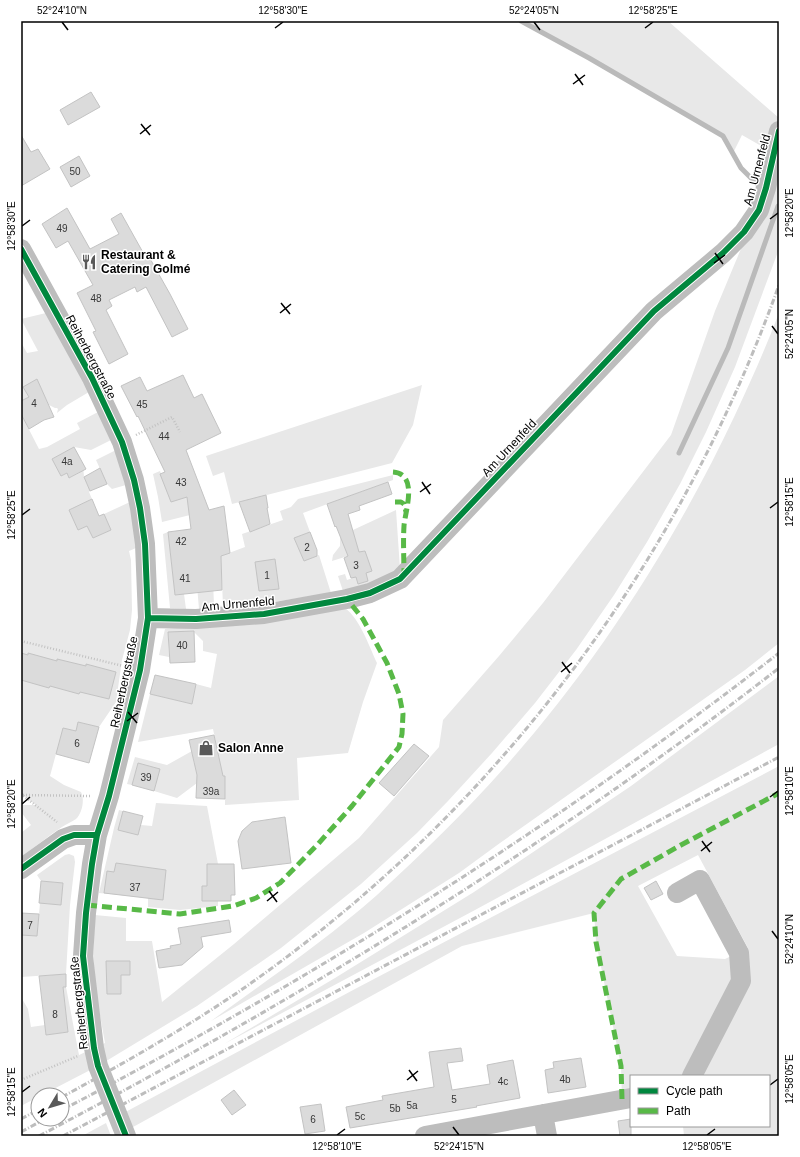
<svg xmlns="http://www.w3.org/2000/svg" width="800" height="1157" font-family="Arial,sans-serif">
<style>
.green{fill:#e8e8e8;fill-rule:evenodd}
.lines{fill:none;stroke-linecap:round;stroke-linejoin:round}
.stream{stroke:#bababa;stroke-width:5}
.building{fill:#dbdbdb;stroke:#c3c3c3}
.path{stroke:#c2c2c2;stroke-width:2.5;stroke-dasharray:1 2;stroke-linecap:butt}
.minor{stroke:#bdbdbd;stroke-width:20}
.rail{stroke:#bdbdbd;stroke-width:3;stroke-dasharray:6 2 1 2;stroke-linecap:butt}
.quiet{stroke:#58b947;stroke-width:5;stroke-dasharray:10 5;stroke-linecap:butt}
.cycleway-casing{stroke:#fff;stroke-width:8}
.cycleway{stroke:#00873e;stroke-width:6}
.ticks{fill:none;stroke:#000;stroke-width:1.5}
.labels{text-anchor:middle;stroke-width:3;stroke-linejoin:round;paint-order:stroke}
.number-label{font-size:10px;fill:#373737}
.street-label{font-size:12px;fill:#000;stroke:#fff}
.poi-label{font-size:12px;font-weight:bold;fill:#000;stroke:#fff;text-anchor:start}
.neatline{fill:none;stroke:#000;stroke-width:1.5}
.ticks-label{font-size:10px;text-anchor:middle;fill:#000}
</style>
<rect width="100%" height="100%" fill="#fff"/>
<path class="green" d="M 521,21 L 668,21 L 779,118 L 779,123 L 771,143 L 763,147 L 742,135 L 733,153 L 723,136 L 589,58 Z
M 779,146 L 779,249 L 735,367 L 706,432 L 680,484 L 647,542 L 614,595 L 576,650 L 535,703 L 492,753 L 448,801 L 417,833 L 361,884 L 281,948 L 197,1006 L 98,1066 L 42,1095 L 38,1095 L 38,1097 L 21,1106 L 21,997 L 28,1009 L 31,1027 L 45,1025 L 46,1035 L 68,1032 L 64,999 L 52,988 L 66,987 L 79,1055 L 105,1043 L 96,993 L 93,954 L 95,915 L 126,918 L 126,941 L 152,941 L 162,1002 L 234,944 L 359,838 L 439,747 L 443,720 L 499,656 L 543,603 L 671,435 L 715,311 L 753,220 Z
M 46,313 L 89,392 L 67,405 L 57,413 L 58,409 L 57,408 L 55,408 L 49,405 L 37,380 L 23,387 L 29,397 L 21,401 L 21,345 L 22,344 L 27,353 L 38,351 L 21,319 Z
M 779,313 L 779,643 L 745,670 L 619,759 L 500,843 L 459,873 L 364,933 L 211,1021 C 267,980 325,941 377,895 C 422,854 465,812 505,767 C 598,662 675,542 735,415 C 751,381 766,347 779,313 Z
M 422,385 L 413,425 L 392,463 L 232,504 L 224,472 L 213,476 L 206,456 Z
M 98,412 L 111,440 L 91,450 L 74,447 L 52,459 L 61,476 L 67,473 L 70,478 L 79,473 L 77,468 L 83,464 L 84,477 L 90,491 L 89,492 L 92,499 L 69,510 L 78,530 L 87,526 L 93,538 L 111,530 L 104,514 L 130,502 L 136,548 L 129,551 L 131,560 L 132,610 L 130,630 L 122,660 L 116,702 L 99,727 L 78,722 L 76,731 L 56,754 L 50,776 L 64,785 L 81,792 C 85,800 82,813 76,819 C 72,822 66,824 62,827 C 48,836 35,847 21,857 L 21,833 L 31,825 L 21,812 L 21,805 L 36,805 L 21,794 L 21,414 L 39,449 L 47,447 L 80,429 L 77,423 Z
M 116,450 L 126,485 L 112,489 L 107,484 L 96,460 Z
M 160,471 L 171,502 L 202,491 L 206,511 L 162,522 L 158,497 L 153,474 Z
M 393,475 L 393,480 L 303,513 L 310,532 L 294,538 L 304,561 L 319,555 L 331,593 L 223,610 L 199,609 L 195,561 L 212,558 L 214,605 L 223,606 L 221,556 L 245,547 L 242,534 L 283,520 L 280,511 L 291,507 L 298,499 Z
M 396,510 L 400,569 L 369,586 L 343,591 L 338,576 L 345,574 L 347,580 L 371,571 L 364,551 L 332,561 L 333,555 L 340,546 L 340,536 Z
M 168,532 L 175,595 L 184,594 L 186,609 L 170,608 L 163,534 Z
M 345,608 C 360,619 369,646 377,663 L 363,702 L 348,753 L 297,758 L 299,800 L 225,805 L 225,776 L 197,776 L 197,783 L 177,798 L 154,791 L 159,769 L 138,763 L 132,785 L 127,784 L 135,757 L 167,765 L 192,751 L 194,763 L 219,757 L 213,729 L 138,742 L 150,694 L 192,704 L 196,684 L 211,688 L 217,654 L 203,651 L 203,641 L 193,631 L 168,633 L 169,657 L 159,655 L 165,629 L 264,620 Z
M 779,676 L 779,744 L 475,910 L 224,1044 L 335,978 L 474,892 L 631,786 Z
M 779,766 L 779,1136 L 684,1136 L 683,1126 L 769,1126 L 769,1076 L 631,1076 L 631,1098 L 622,1099 L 621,1066 L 596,942 L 594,913 L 462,946 L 124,1132 L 118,1116 L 355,989 ZM 698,855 L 748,948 L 725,959 L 677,956 L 638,886 Z
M 156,803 L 207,806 L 218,864 L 207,864 L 207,886 L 202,886 L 202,901 L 218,901 L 218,906 L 180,910 L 148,907 L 148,898 L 99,893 L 114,828 L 119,810 L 123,811 L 119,829 L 138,834 L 141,825 L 152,826 Z
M 69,854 L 74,856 L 75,862 L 70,905 L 66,974 L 21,977 L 21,935 L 37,936 L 40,903 L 61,905 L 63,883 L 41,881 L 37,875 L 65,855 Z
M 106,1123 L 111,1136 L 82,1136 Z"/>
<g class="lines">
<path class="stream" d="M 521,21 L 589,58 L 723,136 L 741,168 L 759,186
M 679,453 L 728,348 L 778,206"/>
</g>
<path class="building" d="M 91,92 L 100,107 L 68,125 L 60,110 Z
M 21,135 L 31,152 L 38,149 L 50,169 L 21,186 Z
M 79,156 L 90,176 L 71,187 L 60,167 Z
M 67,208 L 90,249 L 119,234 L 111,219 L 121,213 L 145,256 L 148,255 L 170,294 L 188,329 L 172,337 L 146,287 L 137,292 L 135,287 L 109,300 L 112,306 L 106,310 L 128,354 L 109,364 L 93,332 L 96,331 L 77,293 L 93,285 L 68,241 L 56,248 L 42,224 Z
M 183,375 L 194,398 L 202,394 L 221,433 L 186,450 L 209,510 L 224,506 L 230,553 L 221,556 L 222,590 L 175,595 L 168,532 L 191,529 L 187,497 L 171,502 L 160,474 L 165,472 L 138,416 L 137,417 L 121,386 L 140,377 L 147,391 Z
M 37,379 L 54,417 L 44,420 L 29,429 L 21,414 L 21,401 L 29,397 L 23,387 Z
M 74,447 L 86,469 L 69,478 L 67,473 L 61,476 L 52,459 Z
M 100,468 L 107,484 L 90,491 L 84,477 Z
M 388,482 L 392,494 L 359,506 L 360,510 L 348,514 L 359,552 L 365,551 L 372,571 L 366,573 L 368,581 L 358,584 L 356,577 L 351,578 L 344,558 L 348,556 L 336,526 L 335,527 L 327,504 Z
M 266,495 L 268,508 L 267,508 L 270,524 L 250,532 L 239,502 Z
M 92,499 L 99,516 L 104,514 L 111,530 L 93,538 L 87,526 L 78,530 L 69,510 Z
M 310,532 L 317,550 L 317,556 L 304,561 L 294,538 Z
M 275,559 L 279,589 L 259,591 L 255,562 Z
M 194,631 L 195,662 L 170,663 L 168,632 Z
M 21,653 L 28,655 L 28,653 L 57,661 L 57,659 L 86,666 L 86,664 L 116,672 L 109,699 L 80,692 L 79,694 L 50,686 L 49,688 L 21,680 Z
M 155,675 L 196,684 L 192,704 L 150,694 Z
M 78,722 L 99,727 L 89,763 L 56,754 L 63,728 L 76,731 Z
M 214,735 L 223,776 L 225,776 L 225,799 L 196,798 L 197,775 L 189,740 Z
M 414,744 L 429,756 L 394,796 L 379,783 Z
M 138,763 L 160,769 L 154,791 L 132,785 Z
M 123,811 L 143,816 L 138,835 L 118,830 Z
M 285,817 L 291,863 L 242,869 L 238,841 L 242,831 L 252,822 Z
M 116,863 L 166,870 L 163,900 L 104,893 L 107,871 L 114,872 Z
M 207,864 L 234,864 L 235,895 L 231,895 L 231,901 L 202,901 L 202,886 L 207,886 Z
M 41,881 L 63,883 L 61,905 L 39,903 Z
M 656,881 L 663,894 L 651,900 L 644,888 Z
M 21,913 L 39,914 L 37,936 L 21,935 Z
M 229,920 L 231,932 L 201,937 L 203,947 L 182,965 L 159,968 L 156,951 L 171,948 L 170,946 L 181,944 L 178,928 Z
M 106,961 L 130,961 L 130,975 L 121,975 L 121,994 L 107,994 Z
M 66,974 L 66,987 L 63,987 L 68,1032 L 46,1035 L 39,976 Z
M 461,1048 L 463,1061 L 447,1063 L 452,1090 L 490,1084 L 487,1065 L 513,1060 L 520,1098 L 476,1106 L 477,1107 L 350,1128 L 346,1107 L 383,1100 L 382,1096 L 434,1087 L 429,1052 Z
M 581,1058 L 586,1087 L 548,1093 L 545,1070 L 554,1068 L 553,1062 Z
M 234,1090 L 246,1105 L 232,1115 L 221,1100 Z
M 321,1104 L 325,1131 L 305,1134 L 300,1107 Z
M 631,1119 L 631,1136 L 620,1136 L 618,1121 Z"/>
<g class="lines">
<path class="path" d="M 136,435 L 172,417 L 180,432
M 21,641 L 123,666
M 21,794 L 57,822
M 23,795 L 90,796
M 21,1080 L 78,1056"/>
<path class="minor" d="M 21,249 L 92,378 L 122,442 L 134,480 L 140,508 L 145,544 L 148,618 L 140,670 L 109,796 L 97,835 L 92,864 L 86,913 L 83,956 L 94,1048 L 98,1066 L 126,1136
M 148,618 L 196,619 L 264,614 L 347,599 L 370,593 L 400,579 L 654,311 L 723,253 L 744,232 L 759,210 L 766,188 L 779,131
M 21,869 L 63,839 L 74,835 L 97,835
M 677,893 L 700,880 L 739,953 L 741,981 L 692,1076
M 543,1114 L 547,1136
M 425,1136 L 631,1098"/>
<path class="rail" d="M 62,1097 C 124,1063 186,1028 244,988 C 493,814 676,571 779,285
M 62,1110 C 313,979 555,827 779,653
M 21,1119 L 38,1110
M 21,1132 L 45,1119
M 39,1136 C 297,1000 548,848 779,668
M 63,1136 L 779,757"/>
<path class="quiet" d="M 393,472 C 419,474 405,511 404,526 C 403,542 404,559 404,576
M 395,502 L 401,502 L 404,504 L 406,512
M 87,905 L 180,914 L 233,906 L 256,898 L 280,883 L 318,844 L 352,806 L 399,747 L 402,734 L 403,714 L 399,694 L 387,663 L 363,619 L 347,599
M 622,1099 L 621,1066 L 596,942 L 594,913 L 621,879 L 681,845 L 779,793"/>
<g class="cycleway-casing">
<path id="cycleway" d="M 21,249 L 92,378 L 122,442 L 134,480 L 140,508 L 145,544 L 148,618 L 140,670 L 109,796 L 97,835 L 92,864 L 86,913 L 83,956 L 94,1048 L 98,1066 L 126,1136
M 148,618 L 196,619 L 264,614 L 347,599 L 370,593 L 400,579 L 654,311 L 723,253 L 744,232 L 759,210 L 766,188 L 779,131
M 21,869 L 63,839 L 74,835 L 97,835"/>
</g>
<use href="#cycleway" class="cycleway"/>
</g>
<path class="ticks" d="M 62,22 L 68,30M 534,22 L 540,30M 275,28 L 283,22M 645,28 L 653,22M 575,74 L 583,85M 573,84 L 585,75M 141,124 L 150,135M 140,134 L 151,125M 770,219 L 778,213M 22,226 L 30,220M 715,253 L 723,264M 714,263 L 725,255M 281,303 L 290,314M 280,313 L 291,304M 772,326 L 778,334M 422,482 L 430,494M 420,492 L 431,484M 770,508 L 778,502M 22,515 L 30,509M 562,662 L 570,673M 561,672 L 572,663M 128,712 L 137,723M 127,721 L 138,713M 770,797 L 778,791M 22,804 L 30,797M 702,841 L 710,852M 701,851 L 712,842M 269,891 L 277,902M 267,901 L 278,892M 772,931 L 778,939M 409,1070 L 417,1081M 407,1080 L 418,1071M 770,1085 L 778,1079M 22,1092 L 30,1086M 453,1127 L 459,1135M 337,1135 L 345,1129M 707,1135 L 715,1129"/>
<defs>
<g id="restaurant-bare" transform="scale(1.2)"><path d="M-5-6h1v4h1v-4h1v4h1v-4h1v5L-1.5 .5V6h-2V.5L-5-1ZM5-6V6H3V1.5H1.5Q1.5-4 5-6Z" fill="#595959" stroke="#fff" stroke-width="2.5" paint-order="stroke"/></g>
<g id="shop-bare" transform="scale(1.2)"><path d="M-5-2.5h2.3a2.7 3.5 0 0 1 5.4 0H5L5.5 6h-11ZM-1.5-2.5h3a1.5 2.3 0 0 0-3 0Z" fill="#595959" stroke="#fff" stroke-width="2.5" paint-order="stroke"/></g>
</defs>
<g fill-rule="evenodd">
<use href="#restaurant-bare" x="89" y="262"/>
<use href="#shop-bare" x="206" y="748"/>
</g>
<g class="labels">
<g class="number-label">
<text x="75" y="175">50</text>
<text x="62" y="232">49</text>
<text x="96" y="302">48</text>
<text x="34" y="407">4</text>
<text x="142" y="408">45</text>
<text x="164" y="440">44</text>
<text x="67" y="465">4a</text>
<text x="181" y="486">43</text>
<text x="181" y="545">42</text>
<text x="307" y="551">2</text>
<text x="356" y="569">3</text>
<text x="267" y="579">1</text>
<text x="185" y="582">41</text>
<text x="182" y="649">40</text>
<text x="77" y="747">6</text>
<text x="146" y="781">39</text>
<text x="211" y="795">39a</text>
<text x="135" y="891">37</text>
<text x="30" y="929">7</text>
<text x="55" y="1018">8</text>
<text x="565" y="1083">4b</text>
<text x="503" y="1085">4c</text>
<text x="454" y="1103">5</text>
<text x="412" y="1109">5a</text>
<text x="395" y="1112">5b</text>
<text x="360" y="1120">5c</text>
<text x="313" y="1123">6</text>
</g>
<g class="street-label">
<text transform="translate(757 170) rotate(-75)" y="4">Am Urnenfeld</text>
<text transform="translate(91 357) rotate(62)" y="4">Reiherbergstraße</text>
<text transform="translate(509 448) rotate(-47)" y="4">Am Urnenfeld</text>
<text transform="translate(238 604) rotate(-5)" y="4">Am Urnenfeld</text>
<text transform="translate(124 682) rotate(-78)" y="4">Reiherbergstraße</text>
<text transform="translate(79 1003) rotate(-96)" y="4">Reiherbergstraße</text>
</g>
<g class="poi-label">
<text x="101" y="259">Restaurant &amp;<tspan x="101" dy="14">Catering Golmé</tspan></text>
<text x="218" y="752">Salon Anne</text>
</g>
</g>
<rect width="800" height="1157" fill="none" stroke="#ffffff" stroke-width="44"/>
<rect x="630" y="1075" width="140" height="52" fill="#ffffff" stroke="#999999"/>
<rect x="638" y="1088" width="20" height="6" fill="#00873e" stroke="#999999"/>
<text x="666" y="1095" font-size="12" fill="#000000">Cycle path</text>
<rect x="638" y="1108" width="20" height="6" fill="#58b947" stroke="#999999"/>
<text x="666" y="1115" font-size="12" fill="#000000">Path</text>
<g transform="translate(50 1107) rotate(232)"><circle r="19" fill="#ffffff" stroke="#999999"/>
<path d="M0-3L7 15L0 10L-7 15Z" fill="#595959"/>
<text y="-6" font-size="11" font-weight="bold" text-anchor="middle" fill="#000000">N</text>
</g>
<rect x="22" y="22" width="756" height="1113" class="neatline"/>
<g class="ticks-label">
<text x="62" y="14">52°24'10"N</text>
<text x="283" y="14">12°58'30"E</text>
<text x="534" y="14">52°24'05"N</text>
<text x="653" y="14">12°58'25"E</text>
<text transform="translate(789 213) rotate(-90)" y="4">12°58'20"E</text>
<text transform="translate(11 226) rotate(-90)" y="4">12°58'30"E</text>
<text transform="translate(789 334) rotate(-90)" y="4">52°24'05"N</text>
<text transform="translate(789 502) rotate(-90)" y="4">12°58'15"E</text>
<text transform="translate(11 515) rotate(-90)" y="4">12°58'25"E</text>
<text transform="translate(789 791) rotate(-90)" y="4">12°58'10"E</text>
<text transform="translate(11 804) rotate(-90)" y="4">12°58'20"E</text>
<text transform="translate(789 939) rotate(-90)" y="4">52°24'10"N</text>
<text transform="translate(789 1079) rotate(-90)" y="4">12°58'05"E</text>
<text transform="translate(11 1092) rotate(-90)" y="4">12°58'15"E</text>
<text x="337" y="1150">12°58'10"E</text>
<text x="459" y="1150">52°24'15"N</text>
<text x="707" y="1150">12°58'05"E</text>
</g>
</svg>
